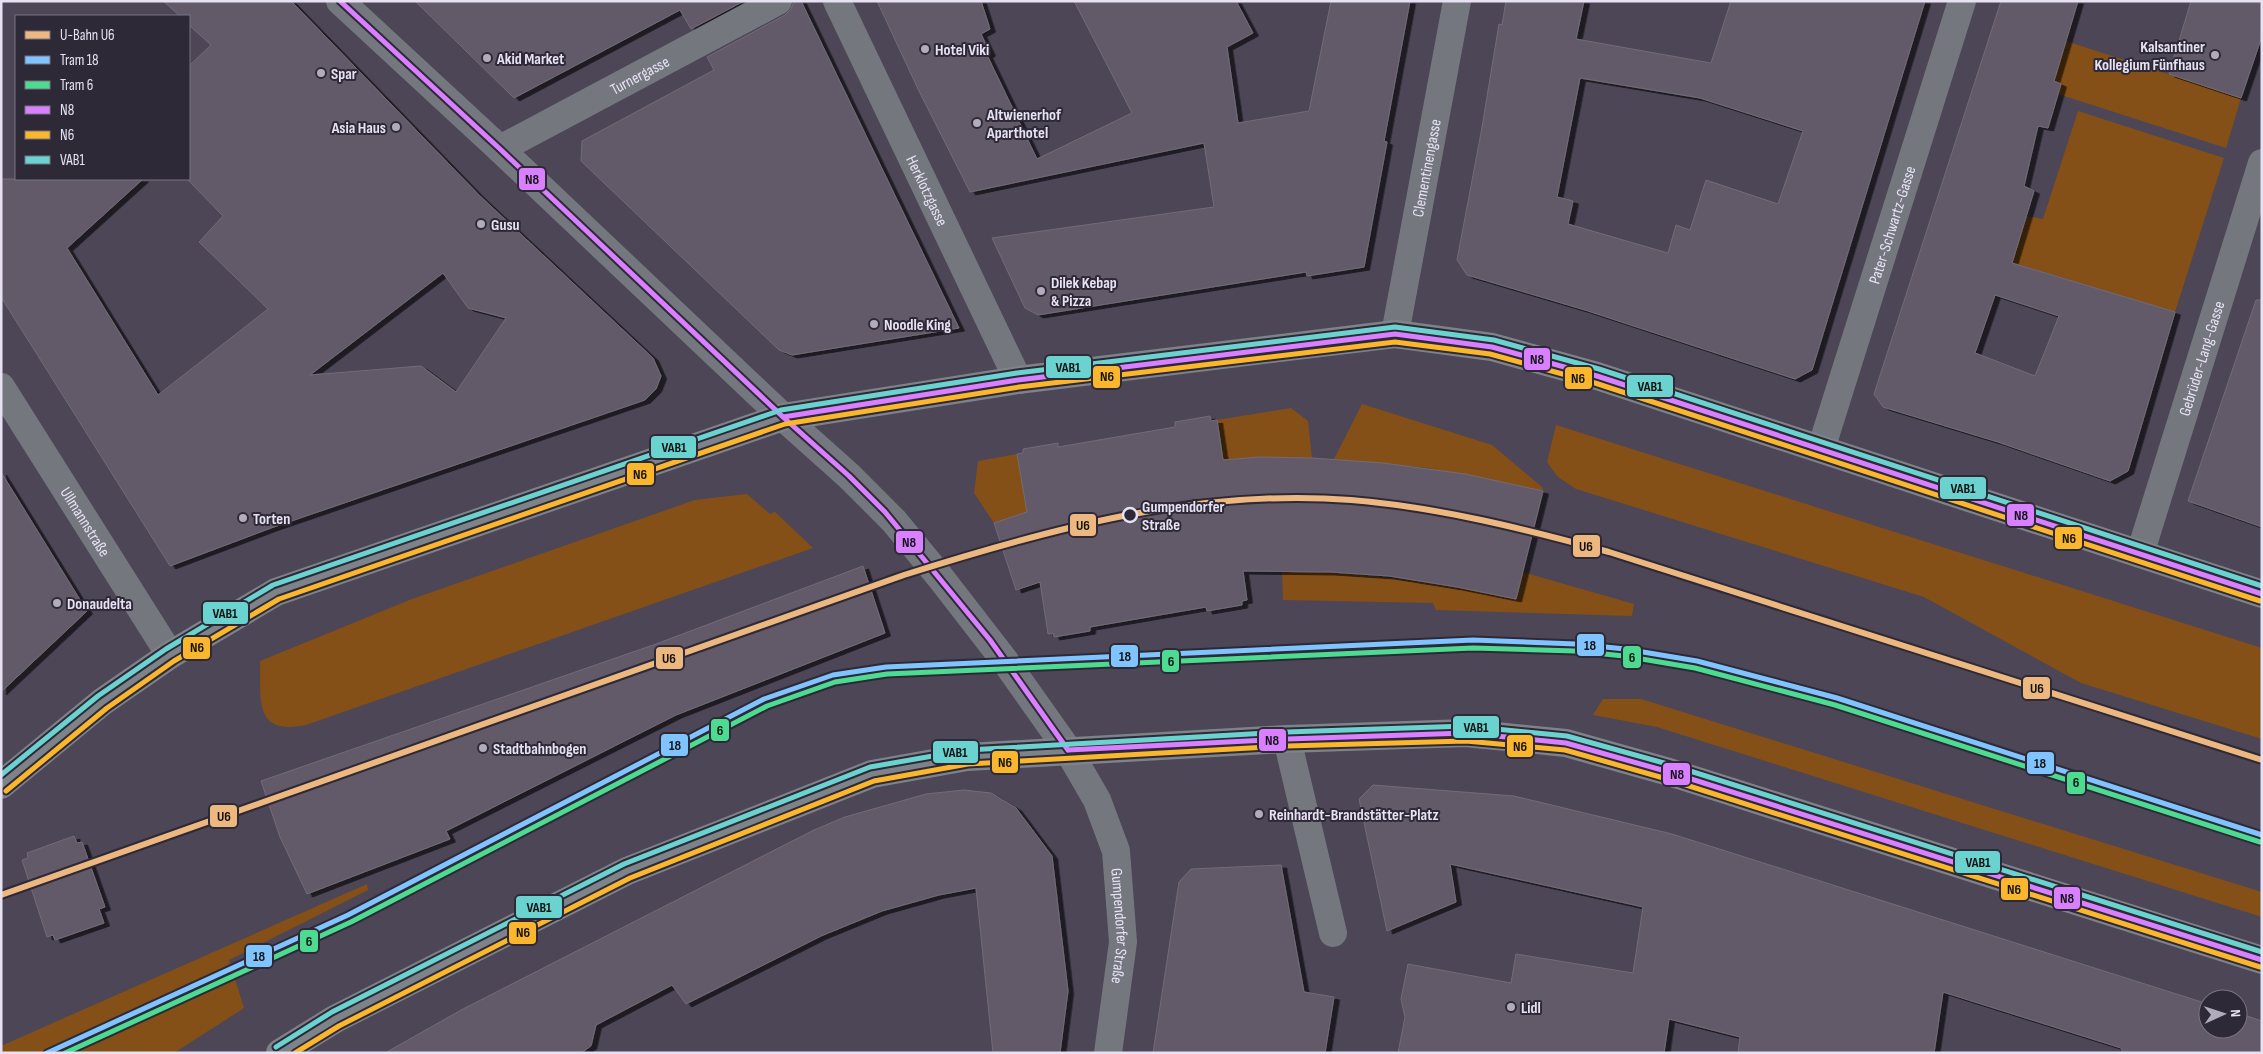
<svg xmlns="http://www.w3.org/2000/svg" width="2263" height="1054" font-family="'Sofia Sans Condensed',sans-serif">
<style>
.green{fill:#855017}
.building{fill:#625a68;stroke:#726b78;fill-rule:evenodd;filter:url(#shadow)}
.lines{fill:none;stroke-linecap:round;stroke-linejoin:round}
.minor{stroke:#74777e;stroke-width:28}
.major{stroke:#7e8289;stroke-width:28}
.bus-1-casing{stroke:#2e2937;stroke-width:9}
.bus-2-casing{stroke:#2e2937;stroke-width:9}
.bus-3-casing{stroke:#2e2937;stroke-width:9}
.bus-1{stroke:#d880ff;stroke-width:5}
.bus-2{stroke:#fab62d;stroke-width:5}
.bus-3{stroke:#6ad3cf;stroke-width:5}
.tram-1-casing{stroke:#2e2937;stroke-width:9}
.tram-2-casing{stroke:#2e2937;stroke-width:9}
.tram-1{stroke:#80c4ff;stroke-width:5}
.tram-2{stroke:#4ddb92;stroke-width:5}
.metro-1-casing{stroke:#2e2937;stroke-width:10}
.metro-1{stroke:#ecb880;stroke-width:6}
.poi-dot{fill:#b1abbd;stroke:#2e2937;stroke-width:2}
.stop-dot{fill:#2e2937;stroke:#e7e1f4;stroke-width:2.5}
.labels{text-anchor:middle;stroke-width:4;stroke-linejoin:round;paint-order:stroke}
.poi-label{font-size:16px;font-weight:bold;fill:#e7e1f4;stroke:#2e2937;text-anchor:start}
.street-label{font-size:16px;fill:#e7e1f4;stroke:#2e2937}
.stop-label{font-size:16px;font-weight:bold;fill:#e7e1f4;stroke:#2e2937;text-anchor:start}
.line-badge{stroke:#2e2937;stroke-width:2}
.pale-badge-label{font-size:14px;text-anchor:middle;font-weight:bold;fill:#111}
</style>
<defs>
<filter id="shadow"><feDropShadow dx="5.5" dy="3" stdDeviation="0" flood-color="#0009"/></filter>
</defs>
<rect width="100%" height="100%" fill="#4c4656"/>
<path class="green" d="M 2066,41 L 2241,98 L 2226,148 L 2058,94 L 2061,85 L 2054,81 Z
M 2078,111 L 2224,158 L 2175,312 L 2004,260 L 2015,223 L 2024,225 L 2027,216 L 2043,219 Z
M 1362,404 L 1492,445 L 1542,487 L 1543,491 L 1428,468 L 1334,459 Z
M 1291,408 L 1308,421 L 1312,458 L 1260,457 L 1217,460 L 1222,450 L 1217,420 Z
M 1556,425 L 2262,648 L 2262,739 L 2081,683 L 1924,597 L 1576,489 L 1558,477 L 1547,462 Z
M 1017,454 L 1022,483 L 1033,510 L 994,523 L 974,493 L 978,461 Z
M 747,494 L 770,514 L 775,512 L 813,548 L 306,725 C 253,736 261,699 260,661 L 412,599 L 695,500 Z
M 1282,571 C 1363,572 1437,582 1515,599 L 1522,572 L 1634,604 L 1632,616 L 1436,610 L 1433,603 L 1283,600 Z
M 1603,699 L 1641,699 L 2262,892 L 2262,917 L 1657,727 L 1593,715 Z
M 367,884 L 368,890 L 229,960 L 244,1008 L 174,1053 L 1,1053 L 1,1046 Z"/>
<path class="building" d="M 163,1 L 291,1 L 479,195 L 653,358 L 661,376 L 656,389 L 645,400 L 271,528 L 170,566 L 1,297 L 1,179 L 143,179 L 67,248 L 158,395 L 268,309 L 199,242 L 223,216 L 189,181 L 189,66 L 211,45 L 189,25 L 189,16 L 180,16 ZM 443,273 L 468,308 L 506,318 L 456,392 L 421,366 L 310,375 Z
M 415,1 L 744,1 L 691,29 L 680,10 L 514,98 Z
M 794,1 L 801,1 L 959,328 L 792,355 L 779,350 L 581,161 L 582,141 L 714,70 L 707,57 L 785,15 L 791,9 Z
M 877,1 L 981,1 L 990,29 L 981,34 L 990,53 L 987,55 L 1037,159 L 1132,113 L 1074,1 L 1236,1 L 1253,33 L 1227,47 L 1238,123 L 1309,111 L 1331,1 L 1410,1 L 1384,141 L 1387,142 L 1364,267 L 1307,276 L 1306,272 L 1038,315 L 1025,308 L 992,238 L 1214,207 L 1204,143 L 970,192 L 918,89 Z
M 1506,1 L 1584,1 L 1576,39 L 1711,63 L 1731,1 L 1925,1 L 1812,370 L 1795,379 L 1585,310 L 1467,275 L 1457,260 L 1481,133 L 1499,24 L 1502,25 ZM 1580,78 L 1700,98 L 1803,131 L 1778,204 L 1706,180 L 1690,230 L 1676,225 L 1668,253 L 1568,224 L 1573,201 L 1557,197 Z
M 2001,1 L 2078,1 L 2054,81 L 2061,84 L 2048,128 L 2038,126 L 2024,186 L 2034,191 L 2012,263 L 2175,312 L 2128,471 L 2110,481 L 1998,442 L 1883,407 L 1874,394 ZM 1995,295 L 2059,316 L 2035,376 L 1975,353 Z
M 2191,1 L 2262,1 L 2262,36 L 2241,98 L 2169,74 Z
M 2256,300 L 2262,300 L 2262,527 L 2188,501 Z
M 1210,416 L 1211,421 L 1217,420 L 1223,460 L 1260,457 L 1312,458 L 1383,463 L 1465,474 L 1543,491 L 1516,599 L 1457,587 L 1389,576 L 1330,572 L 1243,571 L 1247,600 L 1242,601 L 1242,605 L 1207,611 L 1206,607 L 1090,627 L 1090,631 L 1054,637 L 1053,633 L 1048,634 L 1040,582 L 1016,590 L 994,523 L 1027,512 L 1017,454 L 1023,453 L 1023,449 L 1058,443 L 1058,447 L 1175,427 L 1175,422 Z
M 1,472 L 87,611 L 1,692 Z
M 863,566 L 885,633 L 676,715 L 446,831 L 450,839 L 307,894 L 280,837 L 261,781 L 656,644 Z
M 1373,785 L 1514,796 L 1672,834 L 2208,1004 L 2208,1029 L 2238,1029 L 2238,1013 L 2262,1021 L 2262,1053 L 2123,1053 L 2121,1048 L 1943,992 L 1934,1053 L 1738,1053 L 1740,1037 L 1669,1019 L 1664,1053 L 1398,1053 L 1405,1017 L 1401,999 L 1408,964 L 1511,983 L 1516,954 L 1633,973 L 1643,907 L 1450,864 L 1456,902 L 1387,931 L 1359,799 Z
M 964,790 L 991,793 L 1016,808 L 1052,856 L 1068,991 L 1060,1053 L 993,1053 L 976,888 L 939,895 L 882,911 L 821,936 L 686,1004 L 672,985 L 596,1025 L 591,1046 L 581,1053 L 385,1053 L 463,1009 L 814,830 L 845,817 L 926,794 Z
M 74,836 L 77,843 L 82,842 L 105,907 L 99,909 L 104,923 L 55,940 L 53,935 L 47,937 L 22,860 L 28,858 L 27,853 Z
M 1281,865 L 1304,992 L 1334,997 L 1325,1053 L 1153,1053 L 1179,882 L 1191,869 Z"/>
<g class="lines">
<g class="minor">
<path id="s1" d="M 340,1 L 500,149 L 783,417 L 849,476 L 894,521 L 940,577 L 1005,661 L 1068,750 L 1097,800 L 1116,851 L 1123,942 L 1108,1053"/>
<path id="s2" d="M 837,1 L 1018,380"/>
<path id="s3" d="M 500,149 L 778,1"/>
<path id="s4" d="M 1395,334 L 1457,1"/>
<path id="s5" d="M 1,387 L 170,655"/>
<path id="s6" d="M 1821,449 L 1962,1"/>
<path id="s7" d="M 2140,554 L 2262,163"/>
<path d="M 1287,739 L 1333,933"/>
</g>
<path class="major" d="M 1,785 L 102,702 L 170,655 L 276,592 L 783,417 L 1018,380 L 1395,334 L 1492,347 L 1597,376 L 2262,594
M 280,1053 L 335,1019 L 627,871 L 872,774 L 967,757 L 1287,739 L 1466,733 L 1566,743 L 1669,772 L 2262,960"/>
<g class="bus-1-casing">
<path id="bus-1" d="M 340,1 L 500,149 L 783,417 L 849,476 L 885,512 L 990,640 L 1068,750
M 783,417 L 1018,380 L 1395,334 L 1492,347 L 1597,376 L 2262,594
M 1068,750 L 1287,739 L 1466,733 L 1566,743 L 1669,772 L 2262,960"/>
</g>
<g class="bus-2-casing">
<path id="bus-2" d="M 6,791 L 107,708 L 174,661 L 279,599 L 785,424 L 1019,387 L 1395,342 L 1490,354 L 1595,383 L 2260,601
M 295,1053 L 339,1026 L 630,878 L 874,781 L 968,764 L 1287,746 L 1466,741 L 1565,750 L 1667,779 L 2260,967"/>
</g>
<g class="bus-3-casing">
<path id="bus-3" d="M 1,775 L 98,696 L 166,649 L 273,585 L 781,410 L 1017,373 L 1395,327 L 1494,340 L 1599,369 L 2262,586
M 276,1047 L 332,1012 L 624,864 L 870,767 L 967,750 L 1287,732 L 1466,726 L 1567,736 L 1671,765 L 2262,952"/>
</g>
<use href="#bus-1" class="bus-1"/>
<use href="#bus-2" class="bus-2"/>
<use href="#bus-3" class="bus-3"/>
<g class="tram-1-casing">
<path id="tram-1" d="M 47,1053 L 348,915 L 764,699 L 833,675 L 886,667 L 1473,640 L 1576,644 L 1625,649 L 1697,661 L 1837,698 L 2262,835"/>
</g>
<g class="tram-2-casing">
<path id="tram-2" d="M 65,1053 L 351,922 L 767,706 L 835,682 L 887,674 L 1473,648 L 1575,651 L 1624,656 L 1695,668 L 1835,705 L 2260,842"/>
</g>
<use href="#tram-1" class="tram-1"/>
<use href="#tram-2" class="tram-2"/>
<g class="metro-1-casing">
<path id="metro-1" d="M 1,895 L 904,575 C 1049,529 1197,488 1351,500 C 1438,507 1525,529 1609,552 L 2262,760"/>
</g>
<use href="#metro-1" class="metro-1"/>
</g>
<g class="poi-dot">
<circle cx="925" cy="49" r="5"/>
<circle cx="2215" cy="55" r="5"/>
<circle cx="487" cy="58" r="5"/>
<circle cx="321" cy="73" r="5"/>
<circle cx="977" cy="123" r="5"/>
<circle cx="396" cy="127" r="5"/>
<circle cx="481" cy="224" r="5"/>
<circle cx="1041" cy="291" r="5"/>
<circle cx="874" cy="324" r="5"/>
<circle cx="243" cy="518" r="5"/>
<circle cx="57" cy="603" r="5"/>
<circle cx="483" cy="748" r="5"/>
<circle cx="1259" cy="814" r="5"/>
<circle cx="1511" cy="1007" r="5"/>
</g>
<circle class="stop-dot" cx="1130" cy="515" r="7"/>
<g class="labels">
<g class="poi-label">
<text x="2205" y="52" text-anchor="end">Kalsantiner<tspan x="2205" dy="18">Kollegium Fünfhaus</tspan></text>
<text x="935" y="55">Hotel Viki</text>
<text x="497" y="64">Akid Market</text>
<text x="331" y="79">Spar</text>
<text x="987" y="120">Altwienerhof<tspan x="987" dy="18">Aparthotel</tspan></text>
<text x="386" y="133" text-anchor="end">Asia Haus</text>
<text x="491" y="230">Gusu</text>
<text x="1051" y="288">Dilek Kebap<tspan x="1051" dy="18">&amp; Pizza</tspan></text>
<text x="884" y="330">Noodle King</text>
<text x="253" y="524">Torten</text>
<text x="67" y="609">Donaudelta</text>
<text x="493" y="754">Stadtbahnbogen</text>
<text x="1269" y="820">Reinhardt-Brandstätter-Platz</text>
<text x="1521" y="1013">Lidl</text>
</g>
<g class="street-label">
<text dy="6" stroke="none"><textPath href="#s3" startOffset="158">Turnergasse</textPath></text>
<text dy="6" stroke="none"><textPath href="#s4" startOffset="169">Clementinengasse</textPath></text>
<text dy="6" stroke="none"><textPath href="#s2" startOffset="210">Herklotzgasse</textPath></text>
<text dy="6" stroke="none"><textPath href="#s6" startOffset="235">Pater-Schwartz-Gasse</textPath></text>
<text dy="6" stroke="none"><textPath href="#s7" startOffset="205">Gebrüder-Lang-Gasse</textPath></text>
<text dy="6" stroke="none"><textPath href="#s5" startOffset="159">Ullmannstraße</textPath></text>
<text dy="6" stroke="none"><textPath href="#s1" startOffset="1235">Gumpendorfer Straße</textPath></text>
</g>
<g class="stop-label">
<text x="1142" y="512">Gumpendorfer<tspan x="1142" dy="18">Straße</tspan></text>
</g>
</g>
<g class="line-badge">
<rect x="518" y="167" width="28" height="24" rx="5" fill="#d880ff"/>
<rect x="1523" y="347" width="28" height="24" rx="5" fill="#d880ff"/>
<rect x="1045" y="355" width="47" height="24" rx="5" fill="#6ad3cf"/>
<rect x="1092" y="365" width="29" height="24" rx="5" fill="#fab62d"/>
<rect x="1564" y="366" width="29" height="24" rx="5" fill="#fab62d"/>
<rect x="1626" y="374" width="48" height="24" rx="5" fill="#6ad3cf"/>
<rect x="650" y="435" width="47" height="24" rx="5" fill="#6ad3cf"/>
<rect x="626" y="462" width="29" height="24" rx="5" fill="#fab62d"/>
<rect x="1939" y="476" width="48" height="24" rx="5" fill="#6ad3cf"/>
<rect x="2006" y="503" width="29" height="24" rx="5" fill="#d880ff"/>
<rect x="1069" y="513" width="28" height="24" rx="5" fill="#ecb880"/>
<rect x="2054" y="526" width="29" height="24" rx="5" fill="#fab62d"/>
<rect x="895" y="530" width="29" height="24" rx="5" fill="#d880ff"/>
<rect x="1572" y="534" width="29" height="24" rx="5" fill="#ecb880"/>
<rect x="202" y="601" width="47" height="24" rx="5" fill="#6ad3cf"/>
<rect x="1576" y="633" width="29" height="24" rx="5" fill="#80c4ff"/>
<rect x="182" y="636" width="29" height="24" rx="5" fill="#fab62d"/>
<rect x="1110" y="644" width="29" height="24" rx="5" fill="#80c4ff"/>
<rect x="1622" y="645" width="20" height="24" rx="5" fill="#4ddb92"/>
<rect x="655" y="646" width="29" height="24" rx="5" fill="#ecb880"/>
<rect x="1161" y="649" width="19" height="24" rx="5" fill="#4ddb92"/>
<rect x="2022" y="676" width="29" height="24" rx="5" fill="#ecb880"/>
<rect x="1452" y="715" width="48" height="24" rx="5" fill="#6ad3cf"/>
<rect x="710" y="718" width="20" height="24" rx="5" fill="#4ddb92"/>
<rect x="1258" y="728" width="29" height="24" rx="5" fill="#d880ff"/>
<rect x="660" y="733" width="29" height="24" rx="5" fill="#80c4ff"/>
<rect x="1506" y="734" width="28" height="24" rx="5" fill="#fab62d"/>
<rect x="932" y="740" width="47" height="24" rx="5" fill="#6ad3cf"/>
<rect x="991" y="750" width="28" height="24" rx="5" fill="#fab62d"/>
<rect x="2026" y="751" width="29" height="24" rx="5" fill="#80c4ff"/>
<rect x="1662" y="762" width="29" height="24" rx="5" fill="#d880ff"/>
<rect x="2066" y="771" width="20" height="24" rx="5" fill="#4ddb92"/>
<rect x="209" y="804" width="29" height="24" rx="5" fill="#ecb880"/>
<rect x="1954" y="850" width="47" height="24" rx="5" fill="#6ad3cf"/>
<rect x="2000" y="877" width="29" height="24" rx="5" fill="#fab62d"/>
<rect x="2053" y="886" width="28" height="24" rx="5" fill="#d880ff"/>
<rect x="515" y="895" width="48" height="24" rx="5" fill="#6ad3cf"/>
<rect x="508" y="921" width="29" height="24" rx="5" fill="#fab62d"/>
<rect x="299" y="929" width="20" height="24" rx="5" fill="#4ddb92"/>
<rect x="245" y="944" width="28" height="24" rx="5" fill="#80c4ff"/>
</g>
<g class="pale-badge-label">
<text x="532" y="184">N8</text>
<text x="1537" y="364">N8</text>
<text x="1068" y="372">VAB1</text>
<text x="1107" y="381">N6</text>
<text x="1578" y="383">N6</text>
<text x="1650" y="391">VAB1</text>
<text x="674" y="452">VAB1</text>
<text x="640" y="479">N6</text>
<text x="1963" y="493">VAB1</text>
<text x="2021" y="520">N8</text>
<text x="1083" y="530">U6</text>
<text x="2069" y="543">N6</text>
<text x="909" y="547">N8</text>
<text x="1586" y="551">U6</text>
<text x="225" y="618">VAB1</text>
<text x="1590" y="650">18</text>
<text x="197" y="652">N6</text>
<text x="1125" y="661">18</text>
<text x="1632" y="662">6</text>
<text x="669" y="663">U6</text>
<text x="1171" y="666">6</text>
<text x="2037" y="693">U6</text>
<text x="1476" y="732">VAB1</text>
<text x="720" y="735">6</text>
<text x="1272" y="745">N8</text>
<text x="675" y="750">18</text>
<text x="1520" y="751">N6</text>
<text x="955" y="757">VAB1</text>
<text x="1005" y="767">N6</text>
<text x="2040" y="768">18</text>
<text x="1677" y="779">N8</text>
<text x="2076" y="787">6</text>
<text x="224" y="821">U6</text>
<text x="1978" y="867">VAB1</text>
<text x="2014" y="894">N6</text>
<text x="2067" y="903">N8</text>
<text x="539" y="912">VAB1</text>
<text x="523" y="937">N6</text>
<text x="309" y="946">6</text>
<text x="259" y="961">18</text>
</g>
<rect width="2263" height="1054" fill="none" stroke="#e7e1f4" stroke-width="5"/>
<rect x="15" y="15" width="175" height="165" fill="#2e2937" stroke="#787383"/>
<rect x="25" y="31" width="25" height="8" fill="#ecb880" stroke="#787383"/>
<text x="60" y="40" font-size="15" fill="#e7e1f4">U-Bahn U6</text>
<rect x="25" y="56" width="25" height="8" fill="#80c4ff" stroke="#787383"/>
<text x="60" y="65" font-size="15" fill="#e7e1f4">Tram 18</text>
<rect x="25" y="81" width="25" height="8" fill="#4ddb92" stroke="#787383"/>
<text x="60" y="90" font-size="15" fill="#e7e1f4">Tram 6</text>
<rect x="25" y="106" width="25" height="8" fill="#d880ff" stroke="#787383"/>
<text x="60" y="115" font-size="15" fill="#e7e1f4">N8</text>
<rect x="25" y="131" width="25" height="8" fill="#fab62d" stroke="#787383"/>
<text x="60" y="140" font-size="15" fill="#e7e1f4">N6</text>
<rect x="25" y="156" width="25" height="8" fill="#6ad3cf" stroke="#787383"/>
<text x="60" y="165" font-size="15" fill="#e7e1f4">VAB1</text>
<g transform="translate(2223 1014) rotate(87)"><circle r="24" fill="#2e2937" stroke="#787383"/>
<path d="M0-4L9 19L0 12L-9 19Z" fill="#b1abbd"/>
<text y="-8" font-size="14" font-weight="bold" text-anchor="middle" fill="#e7e1f4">N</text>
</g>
</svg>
